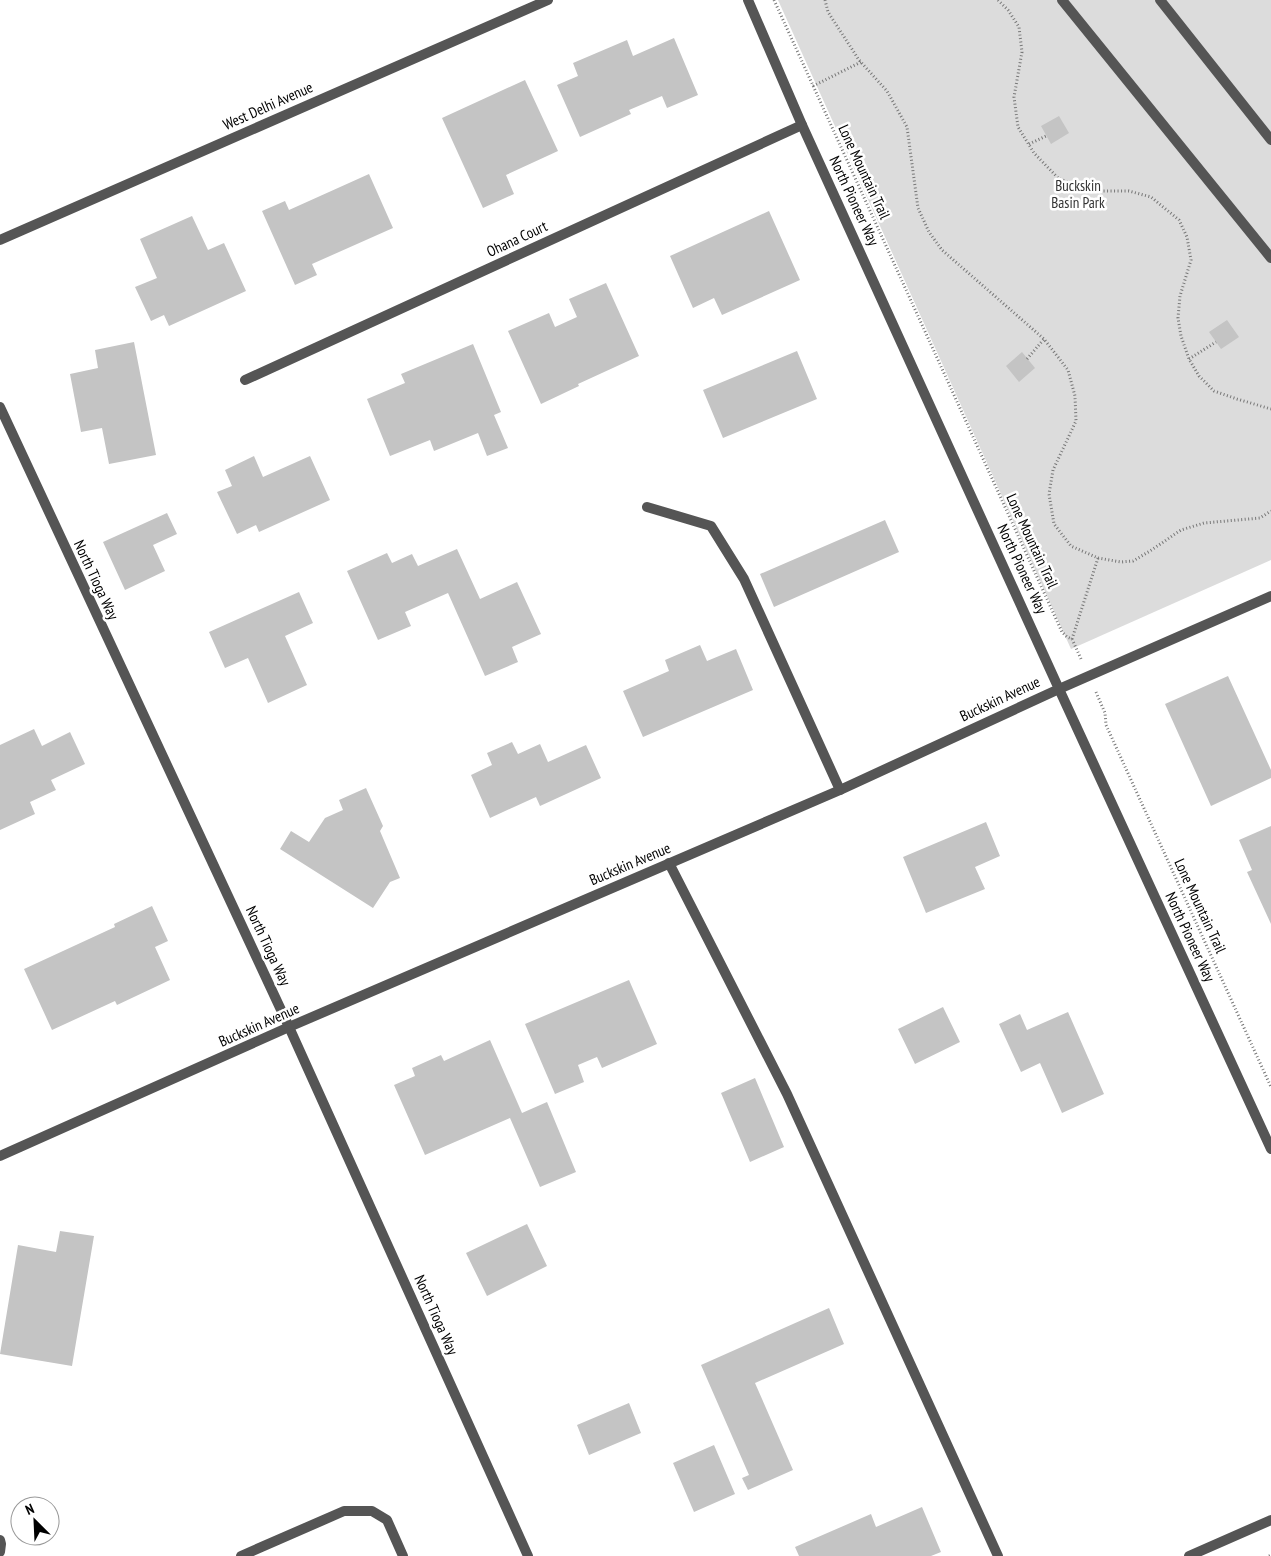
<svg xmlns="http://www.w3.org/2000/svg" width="1271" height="1556" font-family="'PT Sans Narrow',sans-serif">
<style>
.green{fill:#dcdcdc}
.building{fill:#c4c4c4}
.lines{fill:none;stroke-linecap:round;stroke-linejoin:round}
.path{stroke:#777;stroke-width:3;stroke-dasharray:1 2.5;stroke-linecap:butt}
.service{stroke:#555;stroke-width:10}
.minor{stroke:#555;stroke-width:10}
.tertiary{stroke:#555;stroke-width:10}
.labels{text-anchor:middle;stroke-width:5;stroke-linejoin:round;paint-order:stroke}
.street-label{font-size:15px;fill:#000;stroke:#fff}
.park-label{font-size:15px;fill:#333;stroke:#fff}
</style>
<rect width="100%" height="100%" fill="#fff"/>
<path class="green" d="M 778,0 L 1271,0 L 1271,560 L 1071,649 Z"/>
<path class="building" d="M 674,38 L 698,95 L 667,108 L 662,96 L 629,110 L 631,114 L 580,137 L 557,85 L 578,76 L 573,63 L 627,40 L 633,56 Z
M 525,80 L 558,151 L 506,175 L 514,194 L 483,208 L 442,118 Z
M 1059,116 L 1069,133 L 1051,144 L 1041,126 Z
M 369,174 L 393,228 L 312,264 L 317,275 L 295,285 L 262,211 L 285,201 L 289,210 Z
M 769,211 L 800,280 L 722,315 L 714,298 L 693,308 L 670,256 Z
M 192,216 L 208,250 L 224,243 L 246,291 L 169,326 L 164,315 L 151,321 L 135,287 L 157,278 L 140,239 Z
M 606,283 L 639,356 L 578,384 L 579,386 L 541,404 L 508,331 L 549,313 L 555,327 L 577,317 L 569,299 Z
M 1227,320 L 1239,337 L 1221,349 L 1209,332 Z
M 134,342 L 156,455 L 109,464 L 102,428 L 81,432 L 70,374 L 98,368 L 95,350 Z
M 473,344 L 501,412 L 494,415 L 508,448 L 487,456 L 478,433 L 434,451 L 430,440 L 390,456 L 367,399 L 405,383 L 401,374 Z
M 797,351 L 817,399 L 723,438 L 703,390 Z
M 1022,352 L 1035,368 L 1019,382 L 1006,366 Z
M 254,456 L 263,477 L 310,456 L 330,500 L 259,532 L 256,525 L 237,534 L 217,492 L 232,486 L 225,470 Z
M 167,513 L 177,534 L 153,545 L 165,571 L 125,590 L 103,542 Z
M 885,520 L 899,552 L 774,607 L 760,574 Z
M 457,549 L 480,599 L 517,582 L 541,634 L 512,647 L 518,662 L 485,676 L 448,593 L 405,612 L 411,626 L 378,640 L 347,571 L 387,553 L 392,563 L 412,554 L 418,566 Z
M 299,592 L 313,623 L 285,636 L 307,685 L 268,703 L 248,658 L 225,668 L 209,632 Z
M 700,645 L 707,661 L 736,649 L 753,690 L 643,737 L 623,691 L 669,671 L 665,660 Z
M 1228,676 L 1271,770 L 1271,778 L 1211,806 L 1165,704 Z
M 34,729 L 42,746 L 70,732 L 85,764 L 51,780 L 56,790 L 30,802 L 35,814 L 0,830 L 0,745 Z
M 512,742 L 518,754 L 540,744 L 548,762 L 586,745 L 601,778 L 540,806 L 536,797 L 490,818 L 471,775 L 492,765 L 487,753 Z
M 366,788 L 383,826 L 380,831 L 400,878 L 390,882 L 373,908 L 280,849 L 291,831 L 309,842 L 325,818 L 343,810 L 339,800 Z
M 986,822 L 1000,856 L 975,867 L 985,889 L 926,913 L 903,857 Z
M 1271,826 L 1271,924 L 1247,872 L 1252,870 L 1239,840 Z
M 152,906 L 168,941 L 155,947 L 170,980 L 117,1005 L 115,1001 L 52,1030 L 24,969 L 115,927 L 114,924 Z
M 629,980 L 657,1044 L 602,1068 L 597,1057 L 578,1065 L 584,1082 L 555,1094 L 525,1024 Z
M 943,1007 L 960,1042 L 915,1064 L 898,1029 Z
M 1068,1012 L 1104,1094 L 1062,1113 L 1040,1063 L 1021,1072 L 999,1024 L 1020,1014 L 1027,1030 Z
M 490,1040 L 522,1113 L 547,1102 L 576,1172 L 540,1187 L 510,1118 L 425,1155 L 394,1085 L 415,1076 L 412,1068 L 441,1055 L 444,1061 Z
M 755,1078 L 784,1147 L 750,1162 L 721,1093 Z
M 527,1224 L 547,1266 L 487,1296 L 466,1253 Z
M 60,1231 L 94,1236 L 72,1366 L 0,1354 L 18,1245 L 56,1252 Z
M 829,1308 L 844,1344 L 755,1383 L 793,1470 L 748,1490 L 742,1478 L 749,1475 L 701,1365 Z
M 629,1403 L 641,1433 L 589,1455 L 577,1425 Z
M 714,1445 L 735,1494 L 694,1512 L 673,1463 Z
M 922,1507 L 941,1552 L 931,1556 L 799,1556 L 795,1547 L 871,1514 L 876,1527 Z"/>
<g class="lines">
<path class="path" d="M 774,0 L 1062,632 L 1067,637 L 1072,639 L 1081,659
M 825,0 L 828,12 L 859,60 L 887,91 L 907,127 L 918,208 L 929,232 L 942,250 L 1044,339 L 1068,370 L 1075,396 L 1076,421 L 1053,470 L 1049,494 L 1054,524 L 1071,546 L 1098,558 L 1121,562 L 1133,561 L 1150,551 L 1181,530 L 1204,523 L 1260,518 L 1271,511
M 998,0 L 1008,10 L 1019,27 L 1022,52 L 1014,97 L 1018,127 L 1034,153 L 1059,179 L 1098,191 L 1129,191 L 1151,197 L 1179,220 L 1187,237 L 1191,260 L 1180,296 L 1178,318 L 1181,336 L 1189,359 L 1199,376 L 1214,391 L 1237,399 L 1271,409
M 813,86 L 861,62
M 1029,144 L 1046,136
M 1027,359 L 1044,339
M 1189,359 L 1216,342
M 1072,639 L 1098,558
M 1096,692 L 1105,713 L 1106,725 L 1271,1087
M 1269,1556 L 1271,1555"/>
<path class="service" d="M 1062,0 L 1271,258
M 1160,0 L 1271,140
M 647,507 L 711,526 L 744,579 L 840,790
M 669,863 L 787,1094 L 998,1556
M 0,1540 L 1,1544 L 0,1552
M 241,1556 L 344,1511 L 372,1511 L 387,1520 L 403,1556"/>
<path class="minor" d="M 0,240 L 548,0
M 245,380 L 802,125
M 0,407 L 289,1027 L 528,1556
M 1059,689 L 1271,1149"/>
<path class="tertiary" d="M 748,0 L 802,125 L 1059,689
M 0,1156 L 289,1027 L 840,790 L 1059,689 L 1271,596
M 1189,1556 L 1271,1520"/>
</g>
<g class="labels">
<g class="street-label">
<text transform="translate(268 106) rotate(-24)" y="5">West Delhi Avenue</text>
<text transform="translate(864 172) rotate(65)" y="5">Lone Mountain Trail</text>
<text transform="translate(854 201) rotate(65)" y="5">North Pioneer Way</text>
<text transform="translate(517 239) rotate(-25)" y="5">Ohana Court</text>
<text transform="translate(1032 541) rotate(65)" y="5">Lone Mountain Trail</text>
<text transform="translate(1022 569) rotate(65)" y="5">North Pioneer Way</text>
<text transform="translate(96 580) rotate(65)" y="5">North Tioga Way</text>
<text transform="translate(1000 699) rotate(-25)" y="5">Buckskin Avenue</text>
<text transform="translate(630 864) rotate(-23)" y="5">Buckskin Avenue</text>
<text transform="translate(1200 906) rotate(65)" y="5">Lone Mountain Trail</text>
<text transform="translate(1190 937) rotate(65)" y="5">North Pioneer Way</text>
<text transform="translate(268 946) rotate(65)" y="5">North Tioga Way</text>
<text transform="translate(259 1025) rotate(-24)" y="5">Buckskin Avenue</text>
<text transform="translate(436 1315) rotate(66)" y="5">North Tioga Way</text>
</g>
<g class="park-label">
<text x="1078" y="191">Buckskin<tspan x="1078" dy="17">Basin Park</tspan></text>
</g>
</g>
<g transform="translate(35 1521) rotate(336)"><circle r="24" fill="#ffffff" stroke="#999999"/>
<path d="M0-4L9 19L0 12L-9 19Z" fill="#000000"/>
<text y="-8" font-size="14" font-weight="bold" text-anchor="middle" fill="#000000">N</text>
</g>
</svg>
